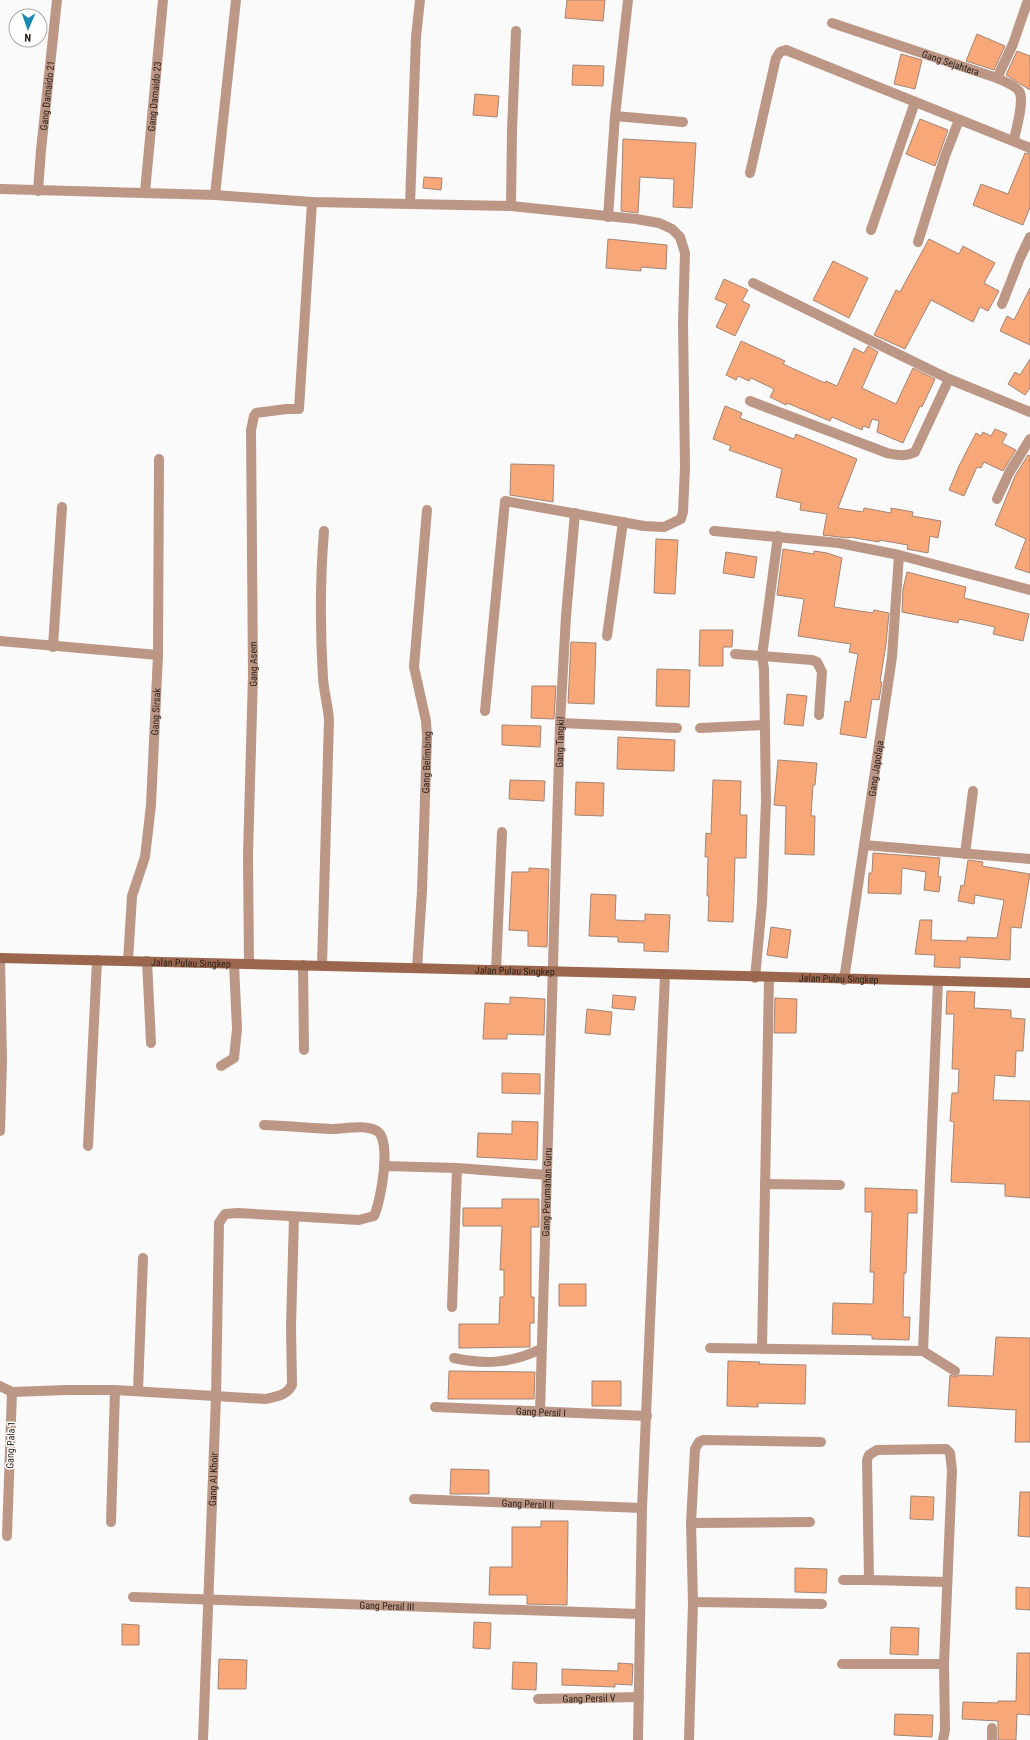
<svg xmlns="http://www.w3.org/2000/svg" width="1030" height="1740" font-family="'Roboto Condensed',sans-serif">
<style>
.building{fill:#f8a878;stroke:#a18575}
.lines{fill:none;stroke-linecap:round;stroke-linejoin:round}
.street{stroke:#bc9786;stroke-width:10}
.secondary{stroke:#9b664e;stroke-width:10}
.labels{text-anchor:middle;stroke-width:3;stroke-linejoin:round;paint-order:stroke}
.street-label{font-size:10px;fill:#2d221b;stroke:#fff}
</style>
<rect width="100%" height="100%" fill="#fafafa"/>
<path class="building" d="M 567,0 L 605,0 L 603,21 L 565,18 Z
M 977,34 L 1005,46 L 994,70 L 966,61 Z
M 1017,51 L 1030,56 L 1030,90 L 1006,75 Z
M 901,54 L 922,60 L 915,89 L 894,84 Z
M 573,65 L 604,66 L 603,86 L 572,85 Z
M 475,94 L 499,96 L 497,117 L 473,115 Z
M 920,119 L 948,130 L 935,166 L 906,154 Z
M 623,139 L 696,143 L 692,208 L 673,207 L 674,179 L 640,177 L 638,213 L 621,211 Z
M 1025,153 L 1030,154 L 1030,207 L 1023,225 L 973,205 L 981,184 L 1008,194 Z
M 424,177 L 442,178 L 441,190 L 423,188 Z
M 608,239 L 667,245 L 666,269 L 641,267 L 641,271 L 606,268 Z
M 929,239 L 959,254 L 963,246 L 995,263 L 984,283 L 999,291 L 988,311 L 980,307 L 973,322 L 931,300 L 905,349 L 874,335 L 896,290 L 900,292 Z
M 833,261 L 868,278 L 849,318 L 813,300 Z
M 724,279 L 748,290 L 742,301 L 750,305 L 735,336 L 716,327 L 727,304 L 715,299 Z
M 1030,288 L 1030,345 L 1000,331 L 1007,316 L 1014,320 Z
M 741,341 L 785,361 L 783,364 L 825,383 L 826,381 L 837,386 L 854,348 L 864,353 L 868,346 L 878,352 L 862,388 L 896,404 L 913,368 L 935,379 L 922,407 L 920,406 L 903,443 L 877,432 L 879,421 L 872,419 L 869,428 L 863,426 L 862,430 L 832,417 L 830,421 L 787,403 L 786,405 L 770,397 L 774,389 L 751,378 L 749,381 L 738,376 L 736,380 L 726,375 Z
M 1030,359 L 1030,388 L 1025,395 L 1008,384 L 1015,372 L 1020,375 Z
M 725,406 L 742,413 L 740,418 L 794,439 L 796,434 L 857,459 L 838,508 L 863,512 L 864,508 L 891,513 L 891,508 L 913,512 L 912,516 L 941,521 L 938,538 L 930,536 L 928,553 L 907,549 L 908,545 L 879,540 L 879,542 L 849,537 L 849,538 L 823,535 L 827,514 L 800,510 L 801,503 L 776,497 L 782,469 L 729,450 L 731,446 L 713,439 Z
M 995,429 L 1007,434 L 1002,443 L 1016,450 L 1003,471 L 984,462 L 981,468 L 977,467 L 964,496 L 949,490 L 959,466 L 976,433 L 981,436 L 983,432 L 991,436 Z
M 1028,455 L 1030,456 L 1030,573 L 1015,568 L 1026,539 L 995,525 L 1015,476 Z
M 511,464 L 554,465 L 553,502 L 510,495 Z
M 656,539 L 678,540 L 675,594 L 654,593 Z
M 783,549 L 814,554 L 814,551 L 827,553 L 842,558 L 834,607 L 873,613 L 874,610 L 889,613 L 886,644 L 880,682 L 882,682 L 879,700 L 872,699 L 866,738 L 840,734 L 845,701 L 850,702 L 858,654 L 849,652 L 851,644 L 798,636 L 804,599 L 777,595 Z
M 726,552 L 757,557 L 754,578 L 723,573 Z
M 907,572 L 966,587 L 964,598 L 1029,614 L 1023,641 L 993,634 L 995,627 L 959,619 L 958,623 L 902,612 L 903,589 Z
M 700,630 L 733,630 L 732,647 L 723,647 L 723,666 L 699,666 Z
M 571,642 L 596,643 L 594,704 L 568,703 Z
M 657,669 L 690,670 L 689,707 L 656,706 Z
M 532,686 L 556,686 L 554,719 L 531,718 Z
M 787,694 L 807,696 L 803,726 L 784,724 Z
M 502,725 L 541,726 L 540,747 L 502,745 Z
M 618,737 L 675,740 L 674,771 L 617,769 Z
M 778,760 L 817,763 L 815,785 L 813,785 L 811,816 L 815,816 L 814,855 L 785,854 L 786,806 L 774,805 Z
M 510,780 L 545,781 L 544,801 L 509,799 Z
M 713,780 L 741,781 L 740,815 L 747,815 L 746,858 L 735,858 L 733,922 L 708,921 L 709,896 L 707,896 L 708,857 L 705,857 L 706,833 L 711,834 Z
M 576,782 L 604,783 L 603,816 L 575,815 Z
M 873,853 L 940,858 L 938,876 L 941,877 L 939,892 L 924,890 L 926,872 L 902,868 L 901,894 L 868,893 L 869,873 L 872,873 Z
M 968,860 L 983,862 L 982,866 L 1030,874 L 1021,928 L 1011,927 L 1010,960 L 960,957 L 960,968 L 934,967 L 935,955 L 915,954 L 920,920 L 932,920 L 931,940 L 967,941 L 967,937 L 997,938 L 1004,900 L 975,895 L 974,904 L 958,901 L 961,885 L 964,886 Z
M 529,868 L 549,869 L 547,947 L 528,946 L 528,931 L 509,930 L 512,872 L 529,872 Z
M 591,894 L 616,895 L 615,920 L 645,921 L 645,914 L 670,915 L 668,952 L 644,951 L 644,943 L 618,942 L 618,937 L 589,936 Z
M 771,927 L 791,930 L 787,958 L 767,955 Z
M 947,991 L 975,992 L 974,1008 L 1011,1010 L 1011,1018 L 1025,1019 L 1023,1051 L 1016,1051 L 1015,1077 L 995,1075 L 993,1100 L 1030,1101 L 1030,1198 L 1005,1196 L 1005,1184 L 951,1182 L 954,1122 L 950,1121 L 952,1093 L 958,1093 L 959,1069 L 952,1069 L 954,1014 L 946,1014 Z
M 613,995 L 636,997 L 634,1010 L 612,1008 Z
M 510,997 L 545,999 L 544,1035 L 507,1034 L 507,1039 L 483,1039 L 485,1003 L 510,1004 Z
M 775,998 L 797,999 L 796,1033 L 774,1033 Z
M 587,1009 L 612,1012 L 610,1035 L 585,1033 Z
M 502,1073 L 540,1074 L 540,1094 L 502,1093 Z
M 512,1121 L 538,1122 L 537,1160 L 477,1157 L 478,1133 L 512,1134 Z
M 865,1188 L 917,1190 L 917,1213 L 908,1213 L 906,1273 L 904,1273 L 903,1317 L 910,1317 L 909,1340 L 872,1339 L 872,1335 L 832,1334 L 833,1303 L 873,1304 L 874,1272 L 870,1272 L 872,1212 L 865,1212 Z
M 502,1199 L 539,1199 L 539,1227 L 531,1227 L 531,1297 L 534,1297 L 534,1323 L 530,1323 L 530,1347 L 459,1348 L 459,1324 L 499,1324 L 500,1297 L 504,1297 L 504,1270 L 500,1270 L 502,1226 L 463,1226 L 463,1208 L 502,1208 Z
M 559,1284 L 586,1284 L 586,1306 L 559,1306 Z
M 996,1337 L 1030,1338 L 1030,1442 L 1015,1442 L 1016,1410 L 948,1406 L 950,1375 L 955,1377 L 960,1375 L 993,1376 Z
M 728,1361 L 760,1362 L 759,1364 L 806,1365 L 805,1404 L 758,1403 L 758,1407 L 727,1406 Z
M 449,1371 L 535,1372 L 534,1399 L 448,1399 Z
M 592,1381 L 621,1381 L 621,1406 L 592,1406 Z
M 451,1469 L 489,1470 L 489,1494 L 450,1494 Z
M 1020,1492 L 1030,1492 L 1030,1537 L 1018,1536 Z
M 911,1496 L 934,1497 L 933,1520 L 910,1519 Z
M 541,1521 L 568,1521 L 567,1605 L 527,1604 L 527,1595 L 489,1595 L 490,1567 L 512,1567 L 512,1527 L 541,1527 Z
M 795,1568 L 827,1569 L 826,1593 L 795,1592 Z
M 1016,1587 L 1030,1588 L 1030,1610 L 1016,1609 Z
M 474,1622 L 491,1623 L 490,1649 L 473,1648 Z
M 122,1624 L 139,1625 L 139,1645 L 122,1645 Z
M 891,1627 L 919,1628 L 918,1655 L 890,1654 Z
M 1017,1653 L 1030,1653 L 1030,1715 L 1017,1714 L 1016,1740 L 998,1740 L 998,1721 L 962,1719 L 963,1702 L 998,1703 L 998,1701 L 1016,1701 Z
M 219,1659 L 247,1660 L 246,1689 L 218,1689 Z
M 513,1662 L 537,1663 L 536,1690 L 512,1689 Z
M 618,1663 L 633,1664 L 632,1685 L 615,1684 L 615,1687 L 562,1685 L 562,1669 L 618,1671 Z
M 895,1714 L 933,1715 L 932,1737 L 894,1735 Z"/>
<g class="lines">
<g class="street">
<path id="s1" d="M 832,23 L 997,78 C 1003,81 1015,85 1019,91 C 1025,100 1016,129 1014,140"/>
<path d="M 997,78 L 1013,44 L 1028,0"/>
<path d="M 615,116 L 683,122"/>
<path d="M 750,173 L 776,58 L 780,52 L 786,50 L 1030,148"/>
<path d="M 0,189 L 215,195 L 312,202 L 511,206 L 636,219 L 659,223 L 672,229 L 680,237 L 685,253 L 683,322 L 685,467 L 683,512 L 681,519 L 664,527 L 644,526 L 505,501 L 485,711"/>
<path id="s2" d="M 38,191 L 41,150 L 57,0"/>
<path id="s3" d="M 145,192 L 163,0"/>
<path d="M 215,195 L 236,0"/>
<path d="M 410,204 L 416,37 L 420,0"/>
<path d="M 511,206 L 512,130 L 516,31"/>
<path d="M 608,217 L 615,116 L 628,0"/>
<path d="M 871,230 L 915,102"/>
<path d="M 918,242 L 945,156 L 959,120"/>
<path d="M 753,283 L 949,379 L 1030,412"/>
<path d="M 1002,304 L 1020,258 L 1030,237"/>
<path d="M 750,401 L 887,453 C 897,455 905,457 915,452 L 949,379"/>
<path d="M 997,499 L 1009,473 L 1030,439"/>
<path d="M 714,531 L 839,543 L 899,555 L 1030,590"/>
<path d="M 607,636 L 623,522"/>
<path d="M 0,641 L 158,655"/>
<path d="M 53,647 L 62,507"/>
<path d="M 735,654 L 812,660 L 817,662 L 822,672 L 819,715"/>
<path d="M 560,723 L 677,728"/>
<path d="M 700,728 L 765,725"/>
<path d="M 864,845 L 1030,859"/>
<path d="M 965,854 L 973,791"/>
<path id="s4" d="M 128,961 L 132,896 L 145,857 L 151,805 L 158,655 L 159,459"/>
<path d="M 147,961 L 151,1043"/>
<path id="s5" d="M 249,964 L 248,855 L 253,675 L 251,430 L 254,416 L 256,413 L 286,409 L 299,409 L 312,202"/>
<path d="M 303,965 L 304,1050"/>
<path d="M 322,965 L 329,720 C 328,706 324,692 323,678 C 320,629 320,580 324,531"/>
<path id="s6" d="M 417,968 L 422,891 L 427,737 L 426,721 L 414,667 L 427,510"/>
<path d="M 496,970 L 502,832"/>
<path d="M 755,978 L 762,903 L 766,801 L 764,669 L 762,656 L 778,536"/>
<path id="s7" d="M 844,980 L 892,657 L 899,555"/>
<path d="M 221,1066 L 234,1058 L 237,1029 L 234,964"/>
<path d="M 0,1131 L 2,1060 L 0,958"/>
<path d="M 88,1146 L 97,960"/>
<path d="M 384,1166 L 457,1168 L 547,1175"/>
<path d="M 765,1184 L 840,1185"/>
<path d="M 452,1307 L 457,1168"/>
<path d="M 710,1348 L 923,1351 L 955,1371"/>
<path d="M 762,1349 L 769,978"/>
<path d="M 923,1351 L 938,981"/>
<path d="M 454,1358 C 485,1365 512,1363 541,1349"/>
<path d="M 0,1386 L 12,1392 L 7,1536"/>
<path d="M 138,1391 L 143,1258"/>
<path d="M 12,1392 L 66,1390 L 115,1390 L 266,1399 C 277,1396 286,1396 292,1385 L 291,1326 L 294,1217"/>
<path id="s8" d="M 435,1407 L 647,1416"/>
<path id="s9" d="M 540,1412 L 560,723 L 566,616 L 575,513"/>
<path id="s10" d="M 414,1499 L 642,1508"/>
<path d="M 111,1522 L 115,1390"/>
<path d="M 691,1523 L 810,1522"/>
<path d="M 843,1580 L 869,1580 L 867,1460 L 869,1455 L 877,1450 L 946,1449 L 950,1453 L 952,1470 L 944,1664 L 945,1730 L 943,1740"/>
<path d="M 869,1580 L 947,1582"/>
<path id="s11" d="M 133,1597 L 640,1614"/>
<path d="M 693,1602 L 822,1604"/>
<path d="M 842,1664 L 944,1664"/>
<path id="s12" d="M 538,1699 L 639,1697"/>
<path id="s13" d="M 203,1740 L 216,1397 L 219,1223 L 225,1214 L 238,1213 L 359,1220 L 374,1216 C 381,1201 392,1140 377,1131 C 364,1124 345,1129 331,1129 C 309,1128 287,1126 264,1125"/>
<path d="M 638,1740 L 642,1508 L 665,975"/>
<path d="M 689,1740 L 693,1602 L 691,1523 L 695,1449 L 699,1442 L 703,1440 L 821,1442"/>
<path d="M 992,1740 L 992,1728"/>
</g>
<path class="secondary" id="s14" d="M 0,958 L 1030,983"/>
</g>
<g class="labels">
<g class="street-label">
<text dy="4" stroke="none"><textPath href="#s1" startOffset="125">Gang Sejahtera</textPath></text>
<text dy="4" stroke="none"><textPath href="#s2" startOffset="96">Gang Damaido 21</textPath></text>
<text dy="4" stroke="none"><textPath href="#s3" startOffset="96">Gang Damaido 23</textPath></text>
<text dy="4" stroke="none"><textPath href="#s5" startOffset="300">Gang Asem</textPath></text>
<text dy="4" stroke="none"><textPath href="#s4" startOffset="252">Gang Sirsak</textPath></text>
<text dy="4" stroke="none"><textPath href="#s9" startOffset="670">Gang Tangkil</textPath></text>
<text dy="4" stroke="none"><textPath href="#s6" startOffset="206">Gang Belimbing</textPath></text>
<text dy="4" stroke="none"><textPath href="#s7" startOffset="214">Gang Japolaja</textPath></text>
<text dy="4" stroke="none"><textPath href="#s14" startOffset="191">Jalan Pulau Singkep</textPath></text>
<text dy="4" stroke="none"><textPath href="#s14" startOffset="515">Jalan Pulau Singkep</textPath></text>
<text dy="4" stroke="none"><textPath href="#s14" startOffset="839">Jalan Pulau Singkep</textPath></text>
<text dy="4" stroke="none"><textPath href="#s9" startOffset="220">Gang Perumahan Guru</textPath></text>
<text dy="4" stroke="none"><textPath href="#s8" startOffset="106">Gang Persil I</textPath></text>
<text transform="translate(10 1445) rotate(-88)" y="4">Gang Pala 1</text>
<text dy="4" stroke="none"><textPath href="#s13" startOffset="261">Gang Al Khoir</textPath></text>
<text dy="4" stroke="none"><textPath href="#s10" startOffset="114">Gang Persil II</textPath></text>
<text dy="4" stroke="none"><textPath href="#s11" startOffset="254">Gang Persil III</textPath></text>
<text dy="4" stroke="none"><textPath href="#s12" startOffset="51">Gang Persil V</textPath></text>
</g>
</g>
<g transform="translate(28 28) rotate(182)"><circle r="19" fill="#ffffff" stroke="#aba7a4"/>
<path d="M0-3L7 15L0 10L-7 15Z" fill="#1987ae"/>
<text y="-6" font-size="11" font-weight="bold" text-anchor="middle" fill="#2d221b">N</text>
</g>
</svg>
